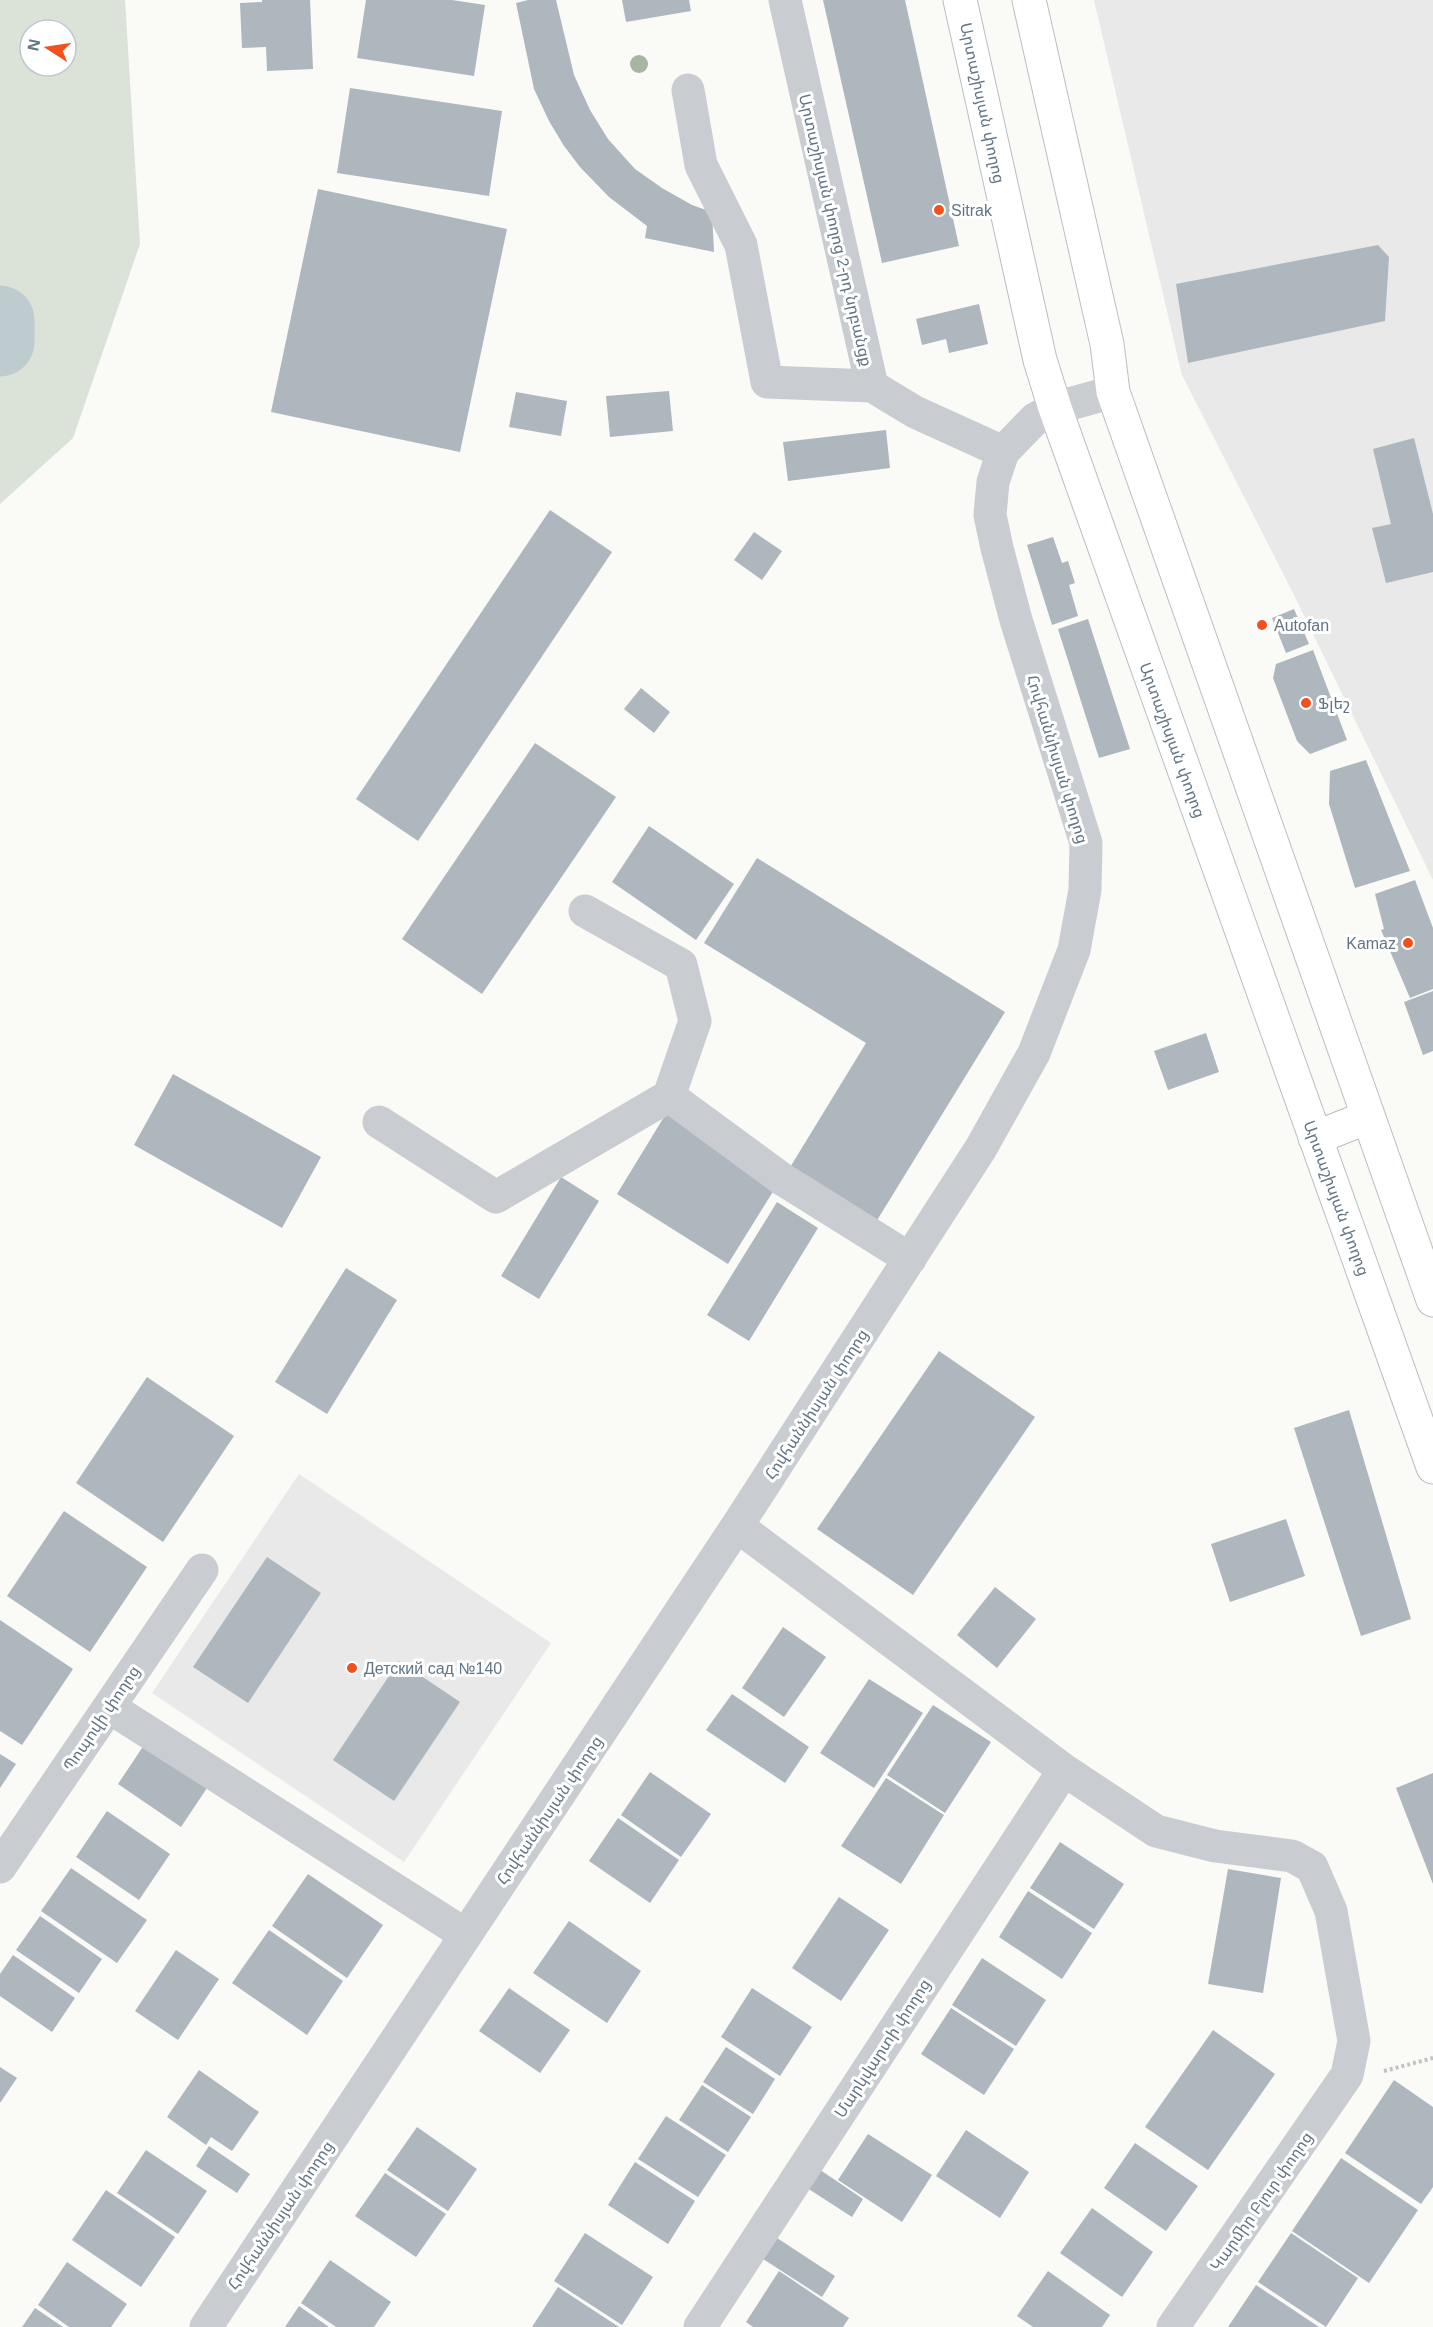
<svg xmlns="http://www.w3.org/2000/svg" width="1433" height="2327" font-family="Helvetica,'Noto Sans Armenian',sans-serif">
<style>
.built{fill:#e8e9e8}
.green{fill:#dbe2d8;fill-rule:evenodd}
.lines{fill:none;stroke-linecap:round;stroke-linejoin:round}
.river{stroke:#becbcf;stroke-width:69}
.building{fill:#adb7bd}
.major-casing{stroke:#babec2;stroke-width:35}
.path{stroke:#c0c3c5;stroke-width:4;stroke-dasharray:3 3;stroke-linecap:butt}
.minor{stroke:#c9cdd1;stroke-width:33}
.major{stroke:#fff;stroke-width:33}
.tree{fill:#a9b4a5}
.poi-dot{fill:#f2511f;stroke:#fff;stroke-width:2}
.labels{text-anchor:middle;stroke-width:6;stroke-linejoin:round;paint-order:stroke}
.street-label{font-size:16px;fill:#627585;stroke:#fff}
.poi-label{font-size:16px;fill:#627585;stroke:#fff;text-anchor:start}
</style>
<rect width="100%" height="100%" fill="#fafaf7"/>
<path class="built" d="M 1094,0 L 1433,0 L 1433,880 L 1292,591 L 1182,375 Z
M 299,1474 L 551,1643 L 404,1862 L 152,1693 Z"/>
<path class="green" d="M 0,0 L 125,0 L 140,244 L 73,438 L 0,504 ZM 30,30 L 66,30 L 66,66 L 30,66 Z"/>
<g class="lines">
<path class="river" d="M 0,320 L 0,342"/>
</g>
<path class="building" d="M 262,0 L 310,0 L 313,69 L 267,71 L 266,47 L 242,48 L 240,3 L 262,2 Z
M 366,0 L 452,0 L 485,5 L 474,76 L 357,58 Z
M 528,0 L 556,0 L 574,75 L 590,110 L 608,139 L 635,169 L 662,188 L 692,205 L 712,212 L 714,252 L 645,238 L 647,226 L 609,197 L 580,167 L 564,146 L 549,121 L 534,89 L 516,3 Z
M 622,0 L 689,0 L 691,11 L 626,22 Z
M 823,0 L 905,0 L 959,246 L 882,263 Z
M 350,88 L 502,111 L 489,196 L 337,173 Z
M 318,189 L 507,229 L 460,452 L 271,412 Z
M 1378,245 L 1389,257 L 1385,321 L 1188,363 L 1176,284 Z
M 979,304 L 988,344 L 949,353 L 946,339 L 922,345 L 916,319 Z
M 669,391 L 673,431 L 610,437 L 606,396 Z
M 516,392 L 567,401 L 561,436 L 509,427 Z
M 886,430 L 890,468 L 788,481 L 783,442 Z
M 1414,438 L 1433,514 L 1433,572 L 1386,583 L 1372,528 L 1391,524 L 1373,449 Z
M 550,510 L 612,552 L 418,841 L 356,799 Z
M 754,532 L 782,551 L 762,580 L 734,560 Z
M 1053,537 L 1062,563 L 1068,561 L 1075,583 L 1069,585 L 1078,616 L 1052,625 L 1027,545 Z
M 1294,609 L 1309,644 L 1286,653 L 1272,618 Z
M 1088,619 L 1130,749 L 1099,758 L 1058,629 Z
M 1313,650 L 1347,740 L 1310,754 L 1297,741 L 1273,678 L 1276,664 Z
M 641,688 L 670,712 L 654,733 L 624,709 Z
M 535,743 L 616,797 L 482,994 L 402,939 Z
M 1366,760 L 1410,871 L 1355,888 L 1329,804 L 1330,771 Z
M 649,826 L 734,884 L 696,940 L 612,882 Z
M 757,858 L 1005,1012 L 876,1222 L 789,1169 L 866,1043 L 704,943 Z
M 1415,880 L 1433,928 L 1433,989 L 1410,998 L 1381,930 L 1384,929 L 1375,894 Z
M 1433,991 L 1433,1051 L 1423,1055 L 1404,1002 Z
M 1206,1033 L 1219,1072 L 1168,1090 L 1154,1051 Z
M 173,1074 L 321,1157 L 282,1228 L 134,1145 Z
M 667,1112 L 779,1182 L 728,1264 L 617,1194 Z
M 561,1177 L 599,1201 L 539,1299 L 501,1276 Z
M 777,1202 L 818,1228 L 749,1341 L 707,1315 Z
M 346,1268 L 397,1300 L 327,1414 L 275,1382 Z
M 939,1351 L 1035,1417 L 913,1595 L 817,1529 Z
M 147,1377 L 234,1436 L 163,1542 L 76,1483 Z
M 1349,1410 L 1411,1619 L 1361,1636 L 1294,1428 Z
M 64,1511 L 147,1567 L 90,1652 L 7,1596 Z
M 1286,1519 L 1305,1576 L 1230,1602 L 1211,1544 Z
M 267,1557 L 321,1593 L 248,1703 L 193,1667 Z
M 995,1587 L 1036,1619 L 997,1668 L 957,1635 Z
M 0,1620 L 73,1669 L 22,1745 L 0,1731 Z
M 783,1627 L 826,1657 L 784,1717 L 742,1688 Z
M 399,1661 L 460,1702 L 394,1801 L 333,1760 Z
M 869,1679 L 923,1713 L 874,1788 L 820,1753 Z
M 732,1694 L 809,1747 L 785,1783 L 706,1730 Z
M 933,1705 L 991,1742 L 945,1813 L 887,1775 Z
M 146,1742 L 209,1785 L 181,1827 L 118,1784 Z
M 0,1754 L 16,1764 L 0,1788 Z
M 650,1772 L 711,1814 L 681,1857 L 621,1815 Z
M 1433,1773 L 1433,1884 L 1396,1788 Z
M 886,1778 L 944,1815 L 901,1884 L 841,1846 Z
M 107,1811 L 170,1854 L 139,1900 L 76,1857 Z
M 618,1818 L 679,1860 L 650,1903 L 589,1861 Z
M 1060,1842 L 1124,1884 L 1094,1929 L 1030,1888 Z
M 71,1868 L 147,1920 L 117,1963 L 41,1911 Z
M 1228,1869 L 1281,1878 L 1263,1993 L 1208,1984 Z
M 308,1874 L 383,1925 L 347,1978 L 272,1926 Z
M 1028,1891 L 1092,1933 L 1062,1979 L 999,1937 Z
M 839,1897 L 889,1930 L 841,2001 L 792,1968 Z
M 40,1916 L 102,1959 L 79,1993 L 16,1950 Z
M 569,1921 L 641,1971 L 607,2023 L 533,1973 Z
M 269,1930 L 343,1981 L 307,2035 L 232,1983 Z
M 176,1950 L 219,1979 L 178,2040 L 135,2011 Z
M 13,1955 L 75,1998 L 52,2032 L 0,1996 L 0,1974 Z
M 982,1958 L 1046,2000 L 1016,2046 L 952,2005 Z
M 509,1988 L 570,2030 L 540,2073 L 479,2031 Z
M 752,1988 L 812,2027 L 780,2076 L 721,2037 Z
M 951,2008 L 1014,2049 L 984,2095 L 921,2054 Z
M 1213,2030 L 1275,2074 L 1208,2170 L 1145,2127 Z
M 726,2047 L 775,2079 L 753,2114 L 703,2082 Z
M 0,2067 L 17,2078 L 0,2103 Z
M 199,2070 L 259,2112 L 232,2151 L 211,2137 L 206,2145 L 167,2117 Z
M 1394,2080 L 1433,2107 L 1433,2187 L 1421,2204 L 1345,2153 Z
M 702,2085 L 751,2117 L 728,2152 L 679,2120 Z
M 666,2116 L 726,2155 L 698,2197 L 638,2159 Z
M 417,2127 L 477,2169 L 448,2211 L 387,2170 Z
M 966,2130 L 1029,2172 L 1000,2218 L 936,2176 Z
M 868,2134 L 932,2175 L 902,2222 L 838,2180 Z
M 1135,2143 L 1198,2186 L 1166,2231 L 1104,2188 Z
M 209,2146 L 250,2174 L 237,2193 L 196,2166 Z
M 146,2150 L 207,2191 L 178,2234 L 117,2193 Z
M 1341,2158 L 1418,2210 L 1369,2283 L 1292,2231 Z
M 635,2162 L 695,2201 L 668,2244 L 608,2205 Z
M 813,2165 L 863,2199 L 852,2217 L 801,2184 Z
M 385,2173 L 446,2214 L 416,2257 L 355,2216 Z
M 106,2190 L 175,2237 L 141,2287 L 72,2240 Z
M 1092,2208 L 1153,2252 L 1122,2297 L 1060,2253 Z
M 585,2233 L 653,2277 L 622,2325 L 554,2281 Z
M 1291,2233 L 1358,2278 L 1326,2327 L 1258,2282 Z
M 777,2238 L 835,2276 L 822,2297 L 763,2259 Z
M 330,2260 L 391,2302 L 374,2327 L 336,2327 L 301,2303 Z
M 67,2262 L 127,2304 L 111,2327 L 69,2327 L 38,2305 Z
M 779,2271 L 849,2318 L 843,2327 L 753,2327 L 746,2322 Z
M 1048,2271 L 1110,2315 L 1102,2327 L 1033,2327 L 1017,2316 Z
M 1256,2285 L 1319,2327 L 1228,2327 Z
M 558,2287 L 619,2327 L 532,2327 Z
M 299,2306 L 329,2327 L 285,2327 Z
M 35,2308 L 63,2327 L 22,2327 Z"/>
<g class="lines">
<g class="major-casing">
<path id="major" d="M 960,0 L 1040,360 L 1055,408 L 1433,1467
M 1029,0 L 1107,344 L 1113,392 L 1433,1300
M 1315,1138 L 1368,1117"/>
</g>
<path class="path" d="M 1384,2071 L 1433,2058"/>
<path class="minor" d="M 785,0 L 872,386 L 915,412 L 1003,452
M 688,90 L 701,165 L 741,245 L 767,382 L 872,386
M 585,911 L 681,965 L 695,1021 L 669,1096 L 782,1179 L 910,1259
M 379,1122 L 496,1197 L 669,1096
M 737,1526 L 1064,1770 L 1156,1831 L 1215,1846 L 1292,1856 L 1312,1867 L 1331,1911 L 1354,2041 L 1347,2075 L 1173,2327
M 109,1707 L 466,1935
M 0,1867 L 202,1570
M 206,2327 L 737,1526 L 981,1148 L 1034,1053 L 1074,950 L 1085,890 L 1086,843 L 1016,620 L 997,548 L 990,515 L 993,482 L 1003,452 L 1035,419 L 1055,408 L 1113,392
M 700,2327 L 1064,1770"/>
<use href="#major" class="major"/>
</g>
<circle class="tree" cx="639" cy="64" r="9"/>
<g class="poi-dot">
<circle cx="939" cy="210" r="6"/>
<circle cx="1262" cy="625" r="6"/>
<circle cx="1306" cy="703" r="6"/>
<circle cx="1408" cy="943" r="6"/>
<circle cx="352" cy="1668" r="6"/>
</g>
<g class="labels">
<g class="street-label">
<text transform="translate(983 103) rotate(78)" y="6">Արտաշիսյան փողոց</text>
<text transform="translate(836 230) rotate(77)" y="6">Արտաշիսյան փողոց 2-րդ նրբանցք</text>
<text transform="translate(1173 740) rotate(70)" y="6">Արտաշիսյան փողոց</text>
<text transform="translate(1058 759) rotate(73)" y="6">Հովհաննիսյան փողոց</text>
<text transform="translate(1337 1198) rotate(70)" y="6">Արտաշիսյան փողոց</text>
<text transform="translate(816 1404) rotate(-57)" y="6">Հովհաննիսյան փողոց</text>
<text transform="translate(101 1718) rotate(-56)" y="6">Պոպովի փողոց</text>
<text transform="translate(549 1810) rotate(-56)" y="6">Հովհաննիսյան փողոց</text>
<text transform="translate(882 2048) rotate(-57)" y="6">Մարկվարտի փողոց</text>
<text transform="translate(1261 2201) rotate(-55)" y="6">Կարմիր Բլուր փողոց</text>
<text transform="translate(280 2215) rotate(-56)" y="6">Հովհաննիսյան փողոց</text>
</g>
<g class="poi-label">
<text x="951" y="216">Sitrak</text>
<text x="1274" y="631">Autofan</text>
<text x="1318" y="709">Ֆլեշ</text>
<text x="1396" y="949" text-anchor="end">Kamaz</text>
<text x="364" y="1674">Детский сад №140</text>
</g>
</g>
<g transform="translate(48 48) rotate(282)"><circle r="28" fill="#ffffff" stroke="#c0c8ce" stroke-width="1.5"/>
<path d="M0-4.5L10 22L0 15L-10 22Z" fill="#f2511f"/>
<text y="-9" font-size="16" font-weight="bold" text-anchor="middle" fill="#627585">N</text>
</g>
</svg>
